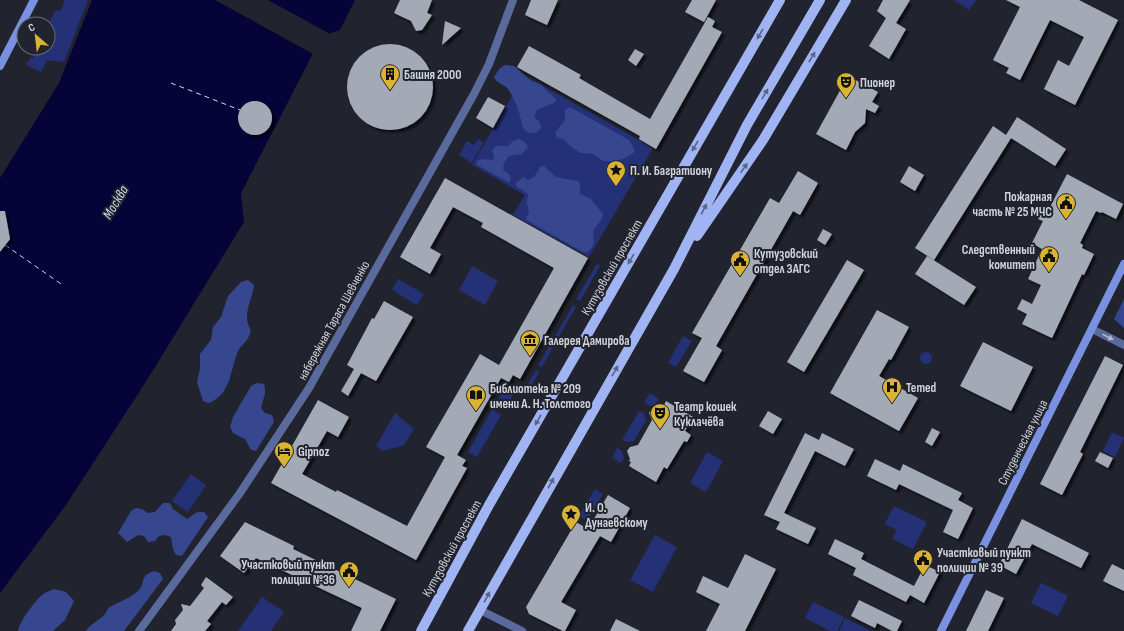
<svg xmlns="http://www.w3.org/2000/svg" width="1124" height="631" font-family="'Sofia Sans Condensed',sans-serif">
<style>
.green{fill:#243176}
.forest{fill:#364790}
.water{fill:#050338}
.pier{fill:#21242e}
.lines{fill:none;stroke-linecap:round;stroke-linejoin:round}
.ferry{stroke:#d2daef;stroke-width:1;stroke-dasharray:5 4;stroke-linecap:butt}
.building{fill:#a4a9b6;filter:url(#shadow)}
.street{stroke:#5b6a9d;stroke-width:8}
.secondary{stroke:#7a91e2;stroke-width:8}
.primary{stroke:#a0b3f2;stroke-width:10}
.oneway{fill:#5a6486}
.oneway2{fill:#b4b9cb}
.labels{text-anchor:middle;stroke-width:4;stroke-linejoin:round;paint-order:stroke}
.poi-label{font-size:13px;font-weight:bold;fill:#d1d3da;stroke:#21242e;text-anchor:start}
.street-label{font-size:13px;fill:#d1d3da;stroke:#21242e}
.water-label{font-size:14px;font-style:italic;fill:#d2daef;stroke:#21242e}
</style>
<defs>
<filter id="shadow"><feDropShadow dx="3" dy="3" stdDeviation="1" flood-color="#0009"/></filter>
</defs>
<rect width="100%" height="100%" fill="#21242e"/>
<path class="green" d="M 65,0 L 88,0 L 64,62 L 47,60 L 41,72 L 26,65 L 31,57 L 33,58 L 38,48 L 48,48 L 48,24 L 55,11 L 61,10 Z
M 954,0 L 976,0 L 969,10 Z
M 524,75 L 653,148 L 589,257 L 513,215 L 525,195 L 472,165 Z
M 478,139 L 484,142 L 472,163 L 459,155 L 467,141 L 474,145 Z
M 597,264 L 600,266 L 580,301 L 576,299 Z
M 472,266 L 498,281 L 485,305 L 459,290 Z
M 398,279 L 424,294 L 417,305 L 392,290 Z
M 573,305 L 576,307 L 556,342 L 553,340 Z
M 683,336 L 692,341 L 676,367 L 668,363 Z
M 550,345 L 553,347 L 542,367 L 538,365 Z
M920 358a6 6 0 1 1 12 0a6 6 0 1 1-12 0Z
M 536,370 L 539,372 L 531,387 L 527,385 Z
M 505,388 L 514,393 L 507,405 L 498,400 Z
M 650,393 L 659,399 L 656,404 L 650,406 L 644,402 Z
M 492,409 L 501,415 L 477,457 L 468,452 Z
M 639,411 L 644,413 L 646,420 L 634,441 L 627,442 L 622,440 Z
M 395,413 L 414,429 L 404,445 L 384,451 L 376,446 Z
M 1112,432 L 1124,438 L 1115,457 L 1103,451 Z
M 617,448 L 622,451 L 624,458 L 621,463 L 612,458 Z
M 707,452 L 723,461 L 706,492 L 690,483 Z
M 191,474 L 206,485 L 188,512 L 172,501 Z
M 595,489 L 603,494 L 587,521 L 579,516 Z
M 894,506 L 927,522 L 913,549 L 892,539 L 897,530 L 885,524 Z
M 655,535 L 677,547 L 653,592 L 630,580 Z
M 1041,583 L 1068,596 L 1058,616 L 1031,603 Z
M 262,597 L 284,612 L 271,631 L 238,631 Z
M 813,602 L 844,617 L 837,631 L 830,631 L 805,618 Z
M 845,618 L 871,631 L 839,631 Z"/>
<path class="forest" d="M 505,65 L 514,66 L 531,81 L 540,84 L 556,99 L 556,102 L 537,110 L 534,116 L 540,123 L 541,128 L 536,133 C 521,135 522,122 519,112 C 517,105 512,95 508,89 C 504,84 497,84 494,77 L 499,69 Z
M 570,107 L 629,140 L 635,151 C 627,160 614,162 603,161 L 593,154 L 581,153 L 570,146 L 564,139 L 557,138 L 555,133 L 565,120 L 565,110 Z
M 519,139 L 525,142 L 528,147 L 522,154 L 509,156 L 504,163 L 503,170 L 510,175 L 511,181 L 508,182 L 477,165 L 477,161 L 483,159 L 493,160 L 494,157 L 492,151 L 496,146 L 508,146 L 513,141 Z
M 541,166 L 544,166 L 556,177 L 578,181 L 580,184 L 580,194 L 591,199 L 603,214 C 602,221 598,223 595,228 C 590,237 599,243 587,252 L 583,252 L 528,221 L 526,218 L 529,212 L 527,203 L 528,194 L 516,186 L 516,183 L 523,177 L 528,180 L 534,177 Z
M 248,280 L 254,285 C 253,296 246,308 247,319 C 247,325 253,329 249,336 C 247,342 241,345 238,351 C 230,371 231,394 209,403 L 203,401 L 197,382 L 200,369 L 200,354 L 211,340 L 213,327 L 221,317 L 228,296 L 241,282 Z
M 1124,299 L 1124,328 L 1114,319 Z
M 257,383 L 264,384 C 267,394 263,399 261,408 L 265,413 L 272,415 L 274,422 L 256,451 L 251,450 L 245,439 L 233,433 L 230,427 L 233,417 L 251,386 Z
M 163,503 L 170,503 L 173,509 L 187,519 L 197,512 L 204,512 L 208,517 L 182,556 L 176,555 L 173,549 L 171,537 L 165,535 L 159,536 L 155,541 L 148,542 L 144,536 L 138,535 L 127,542 L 118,533 L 131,511 L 136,508 L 142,509 L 148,513 L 155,512 Z
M 154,571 L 160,573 L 163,579 L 124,631 L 86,631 C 91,623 99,621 105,614 C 107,611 107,609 110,607 C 120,601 129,599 138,591 C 146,583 139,576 154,571 Z
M 54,589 L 66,592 L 74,601 L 65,620 L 53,631 L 18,631 C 19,622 35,601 42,595 C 45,592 50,591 54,589 Z"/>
<path class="water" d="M 92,0 L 355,0 L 340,30 L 322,36 L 241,193 L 244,222 L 147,380 L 66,505 L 0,593 L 0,178 L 59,83 Z"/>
<path class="pier" d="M 215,0 L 268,0 L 332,35 L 324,38 L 315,55 Z"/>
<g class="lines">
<path class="ferry" d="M 171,83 L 240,110
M 5,245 L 64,286"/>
</g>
<path class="building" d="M 400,0 L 432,0 L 427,13 L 432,15 L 422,30 L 416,31 L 411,21 L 394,13 Z
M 531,0 L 558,0 L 547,25 L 525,15 Z
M 692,0 L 716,0 L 704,22 L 685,12 Z
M 883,0 L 910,0 L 896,23 L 906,29 L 889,59 L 869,46 L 886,18 L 877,11 Z
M 1006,0 L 1079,0 L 1118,20 L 1075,105 L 1044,89 L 1058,60 L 1069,66 L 1084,37 L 1050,20 L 1020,80 L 1006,73 L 1009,68 L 993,60 L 1020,7 Z
M 708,17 L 715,21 L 712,27 L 722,32 L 656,149 L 639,139 L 640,136 L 517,67 L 529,46 L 581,75 L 579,78 L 650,119 Z
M 445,21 L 461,28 L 442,45 Z
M347 87a43 43 0 1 1 86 0a43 43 0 1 1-86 0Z
M 635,49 L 644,54 L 636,66 L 628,60 Z
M 848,76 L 878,92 L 872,102 L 879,106 L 875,113 L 866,109 L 865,123 L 855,132 L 846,150 L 816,134 Z
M 488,97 L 505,106 L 493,128 L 476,118 Z
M238 118a17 17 0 1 1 34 0a17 17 0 1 1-34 0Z
M 1017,117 L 1066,149 L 1055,166 L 1011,138 L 934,260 L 915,248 L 993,126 L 1006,135 Z
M 909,166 L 924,175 L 915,191 L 900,182 Z
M 798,171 L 818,183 L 800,215 L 793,211 L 716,346 L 722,350 L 704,382 L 683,371 L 702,338 L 692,333 L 770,198 L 779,203 Z
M 1067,174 L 1123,204 L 1116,219 L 1102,212 L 1101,213 L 1096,211 L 1080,243 L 1083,245 L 1082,248 L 1094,254 L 1084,275 L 1082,274 L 1052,338 L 1022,324 L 1027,314 L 1017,309 L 1022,299 L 1032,304 L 1041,285 L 1028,279 L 1042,249 L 1032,243 L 1043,221 L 1038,219 L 1044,206 L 1049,209 Z
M 445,178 L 588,258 L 520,379 L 513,375 L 509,382 L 501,378 L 457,455 L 466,460 L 462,466 L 467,468 L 416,560 L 271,483 L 318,400 L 349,417 L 338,437 L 327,431 L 302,474 L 336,492 L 337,490 L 407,526 L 445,457 L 426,447 L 480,354 L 499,365 L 554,268 L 481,227 L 483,223 L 453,207 L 430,248 L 441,254 L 430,274 L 400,257 Z
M 0,211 L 5,211 L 10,239 L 0,252 Z
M 823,229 L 832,234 L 825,245 L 817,240 Z
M 927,256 L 976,287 L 964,305 L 915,274 Z
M 847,260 L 864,270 L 804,372 L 787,362 Z
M 384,301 L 413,317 L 376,381 L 361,373 L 348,396 L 341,391 L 354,369 L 347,365 L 372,318 L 374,319 Z
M 877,310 L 909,327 L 891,360 L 889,359 L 879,376 L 918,398 L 899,431 L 830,393 Z
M 983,342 L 1033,367 L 1011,411 L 960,386 Z
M 1105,356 L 1123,365 L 1080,452 L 1083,454 L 1062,495 L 1040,484 Z
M 666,401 L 693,417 L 685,431 L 691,435 L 687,442 L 684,441 L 667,469 L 664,467 L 656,482 L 629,466 L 631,462 L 629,461 L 630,459 L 627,451 L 630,447 L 638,445 L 652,420 L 649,413 L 652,409 L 660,408 L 662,404 L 664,405 Z
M 768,411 L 782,419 L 773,434 L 759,426 Z
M 932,428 L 940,432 L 932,446 L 925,442 Z
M 805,433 L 819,440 L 822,433 L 854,449 L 845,466 L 815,451 L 784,513 L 816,528 L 808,544 L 776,529 L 780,522 L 764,515 Z
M 1100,452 L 1113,458 L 1108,468 L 1095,461 Z
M 875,459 L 900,471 L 903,464 L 962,493 L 958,500 L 973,508 L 958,539 L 943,532 L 953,510 L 899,484 L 896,490 L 867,476 Z
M 608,495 L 630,508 L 611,542 L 600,536 L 561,602 L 576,610 L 565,631 L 563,631 L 529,614 L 526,607 L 576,522 L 588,529 Z
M 1022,519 L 1089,553 L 1081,568 L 1032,544 L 1016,574 L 999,565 Z
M 245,522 L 294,546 L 293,549 L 396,599 L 380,631 L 351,631 L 362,608 L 256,558 L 244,573 L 220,556 Z
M 835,539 L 864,553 L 861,559 L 914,586 L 925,565 L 940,572 L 924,603 L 910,595 L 906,602 L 853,575 L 856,568 L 828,554 Z
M 745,554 L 776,569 L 745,631 L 706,631 L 720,604 L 696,592 L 703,576 L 728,588 Z
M 1112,564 L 1124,570 L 1124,591 L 1103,581 Z
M 206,577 L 233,597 L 226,605 L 222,602 L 207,621 L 211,624 L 205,631 L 171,631 L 176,624 L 175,620 L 183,610 L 181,604 L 190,606 L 204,588 L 201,585 Z
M 986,590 L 1004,598 L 988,631 L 966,631 Z
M 859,600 L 902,621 L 897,631 L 892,631 L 877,623 L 875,628 L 851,616 Z
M 616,619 L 640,631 L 610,631 Z"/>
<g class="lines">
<path class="street" d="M 1092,329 L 1124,345
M 480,610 L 522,631
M 139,631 L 240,493 L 309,388 L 474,94 L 489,64 L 513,0"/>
<path class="secondary" d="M 0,66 L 34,0
M 941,631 L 1124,264"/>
<path class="primary" d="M 697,236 L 763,140 L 846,0
M 421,631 L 489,505 L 780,0
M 468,631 L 674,269 L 747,125 L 820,0"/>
</g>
<defs><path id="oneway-solid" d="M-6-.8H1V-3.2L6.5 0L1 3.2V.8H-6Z"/></defs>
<g class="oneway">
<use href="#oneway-solid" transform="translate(760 34) rotate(120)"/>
<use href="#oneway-solid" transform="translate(812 57) rotate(-59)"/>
<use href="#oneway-solid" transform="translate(765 94) rotate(-60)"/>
<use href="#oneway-solid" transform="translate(695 146) rotate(120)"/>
<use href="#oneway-solid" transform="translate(744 168) rotate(-55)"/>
<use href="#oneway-solid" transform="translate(704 209) rotate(-63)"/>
<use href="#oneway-solid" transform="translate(631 259) rotate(120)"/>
<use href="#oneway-solid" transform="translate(615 371) rotate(-60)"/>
<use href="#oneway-solid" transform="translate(538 420) rotate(120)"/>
<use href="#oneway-solid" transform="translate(551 483) rotate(-61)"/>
<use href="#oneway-solid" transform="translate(487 597) rotate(-61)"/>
</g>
<use class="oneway2" href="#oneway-solid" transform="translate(1108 337) rotate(27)"/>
<defs>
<g id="building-pin" transform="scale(1)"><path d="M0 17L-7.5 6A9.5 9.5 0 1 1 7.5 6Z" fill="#dab333" stroke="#21242e"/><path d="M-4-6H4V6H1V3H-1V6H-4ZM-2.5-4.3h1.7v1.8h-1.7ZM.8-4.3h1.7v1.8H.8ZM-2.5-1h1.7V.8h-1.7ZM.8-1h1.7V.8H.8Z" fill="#111"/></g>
<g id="theatre-pin" transform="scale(1)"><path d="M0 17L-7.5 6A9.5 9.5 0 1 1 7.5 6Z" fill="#dab333" stroke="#21242e"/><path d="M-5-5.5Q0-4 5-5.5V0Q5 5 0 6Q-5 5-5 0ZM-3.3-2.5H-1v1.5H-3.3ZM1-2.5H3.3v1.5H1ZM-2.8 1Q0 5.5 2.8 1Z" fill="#111"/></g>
<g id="sight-pin" transform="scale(1)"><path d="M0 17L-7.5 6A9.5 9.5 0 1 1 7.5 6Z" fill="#dab333" stroke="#21242e"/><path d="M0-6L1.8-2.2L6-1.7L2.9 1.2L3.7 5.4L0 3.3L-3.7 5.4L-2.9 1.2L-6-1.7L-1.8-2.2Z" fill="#111"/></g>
<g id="civic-pin" transform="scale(1)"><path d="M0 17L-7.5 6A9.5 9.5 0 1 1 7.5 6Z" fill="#dab333" stroke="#21242e"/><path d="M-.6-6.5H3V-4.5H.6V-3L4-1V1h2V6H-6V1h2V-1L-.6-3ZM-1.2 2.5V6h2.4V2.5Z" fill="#111"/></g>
<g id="museum-pin" transform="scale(1)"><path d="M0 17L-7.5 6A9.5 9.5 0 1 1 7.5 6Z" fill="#dab333" stroke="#21242e"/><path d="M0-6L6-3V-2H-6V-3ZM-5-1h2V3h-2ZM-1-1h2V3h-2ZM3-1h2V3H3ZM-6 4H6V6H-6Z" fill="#111"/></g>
<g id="hospital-pin" transform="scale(1)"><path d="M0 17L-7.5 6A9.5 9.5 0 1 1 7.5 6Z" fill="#dab333" stroke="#21242e"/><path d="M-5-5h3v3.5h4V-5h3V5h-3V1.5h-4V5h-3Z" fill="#111"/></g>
<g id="library-pin" transform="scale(1)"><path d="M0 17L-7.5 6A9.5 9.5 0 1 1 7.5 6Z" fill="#dab333" stroke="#21242e"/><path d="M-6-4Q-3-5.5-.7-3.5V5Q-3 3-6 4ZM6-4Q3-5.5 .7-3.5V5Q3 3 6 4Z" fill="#111"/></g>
<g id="hotel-pin" transform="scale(1)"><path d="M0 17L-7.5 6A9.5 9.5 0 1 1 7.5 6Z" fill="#dab333" stroke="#21242e"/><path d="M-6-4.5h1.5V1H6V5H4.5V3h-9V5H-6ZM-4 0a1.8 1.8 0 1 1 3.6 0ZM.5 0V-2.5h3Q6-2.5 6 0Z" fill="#111"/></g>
</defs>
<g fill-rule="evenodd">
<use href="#building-pin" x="390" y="74"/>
<use href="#theatre-pin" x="846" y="82"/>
<use href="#sight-pin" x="616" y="170"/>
<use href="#civic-pin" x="1066" y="203"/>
<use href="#civic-pin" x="1049" y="256"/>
<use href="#civic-pin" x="740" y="260"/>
<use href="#museum-pin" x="530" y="340"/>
<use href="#hospital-pin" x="892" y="387"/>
<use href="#library-pin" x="476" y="395"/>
<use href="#theatre-pin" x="660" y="413"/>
<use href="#hotel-pin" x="284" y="451"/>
<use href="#sight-pin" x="571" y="514"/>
<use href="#civic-pin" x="923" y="559"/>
<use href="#civic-pin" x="349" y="571"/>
</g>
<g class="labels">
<g class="poi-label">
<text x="404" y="79">Башня 2000</text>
<text x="860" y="87">Пионер</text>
<text x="630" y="175">П. И. Багратиону</text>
<text x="1052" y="201" text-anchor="end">Пожарная<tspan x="1052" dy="15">часть № 25 МЧС</tspan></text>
<text x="1035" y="254" text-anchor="end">Следственный<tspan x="1035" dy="15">комитет</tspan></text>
<text x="754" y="258">Кутузовский<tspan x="754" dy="15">отдел ЗАГС</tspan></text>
<text x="544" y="345">Галерея Дамирова</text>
<text x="906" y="392">Temed</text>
<text x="490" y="393">Библиотека № 209<tspan x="490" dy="15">имени А. Н. Толстого</tspan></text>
<text x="674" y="411">Театр кошек<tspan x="674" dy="15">Куклачёва</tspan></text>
<text x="298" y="456">Gipnoz</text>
<text x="585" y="512">И. О.<tspan x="585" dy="15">Дунаевскому</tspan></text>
<text x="937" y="557">Участковый пункт<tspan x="937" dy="15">полиции № 39</tspan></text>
<text x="335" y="569" text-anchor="end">Участковый пункт<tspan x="335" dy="15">полиции №36</tspan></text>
</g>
<g class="street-label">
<text transform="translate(611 267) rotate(-60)" y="5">Кутузовский проспект</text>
<text transform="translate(333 320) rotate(-61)" y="5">набережная Тараса Шевченко</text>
<text transform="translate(1022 442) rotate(-63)" y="5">Студенческая улица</text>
<text transform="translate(451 548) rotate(-61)" y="5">Кутузовский проспект</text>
</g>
<g class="water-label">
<text transform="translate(115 202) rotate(-59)" y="5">Москва</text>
</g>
</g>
<g transform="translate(36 36) rotate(332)"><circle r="19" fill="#21242e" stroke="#676a73"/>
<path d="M0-3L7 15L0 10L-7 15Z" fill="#dab333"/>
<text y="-6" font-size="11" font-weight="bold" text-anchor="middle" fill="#d1d3da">С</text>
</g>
</svg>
